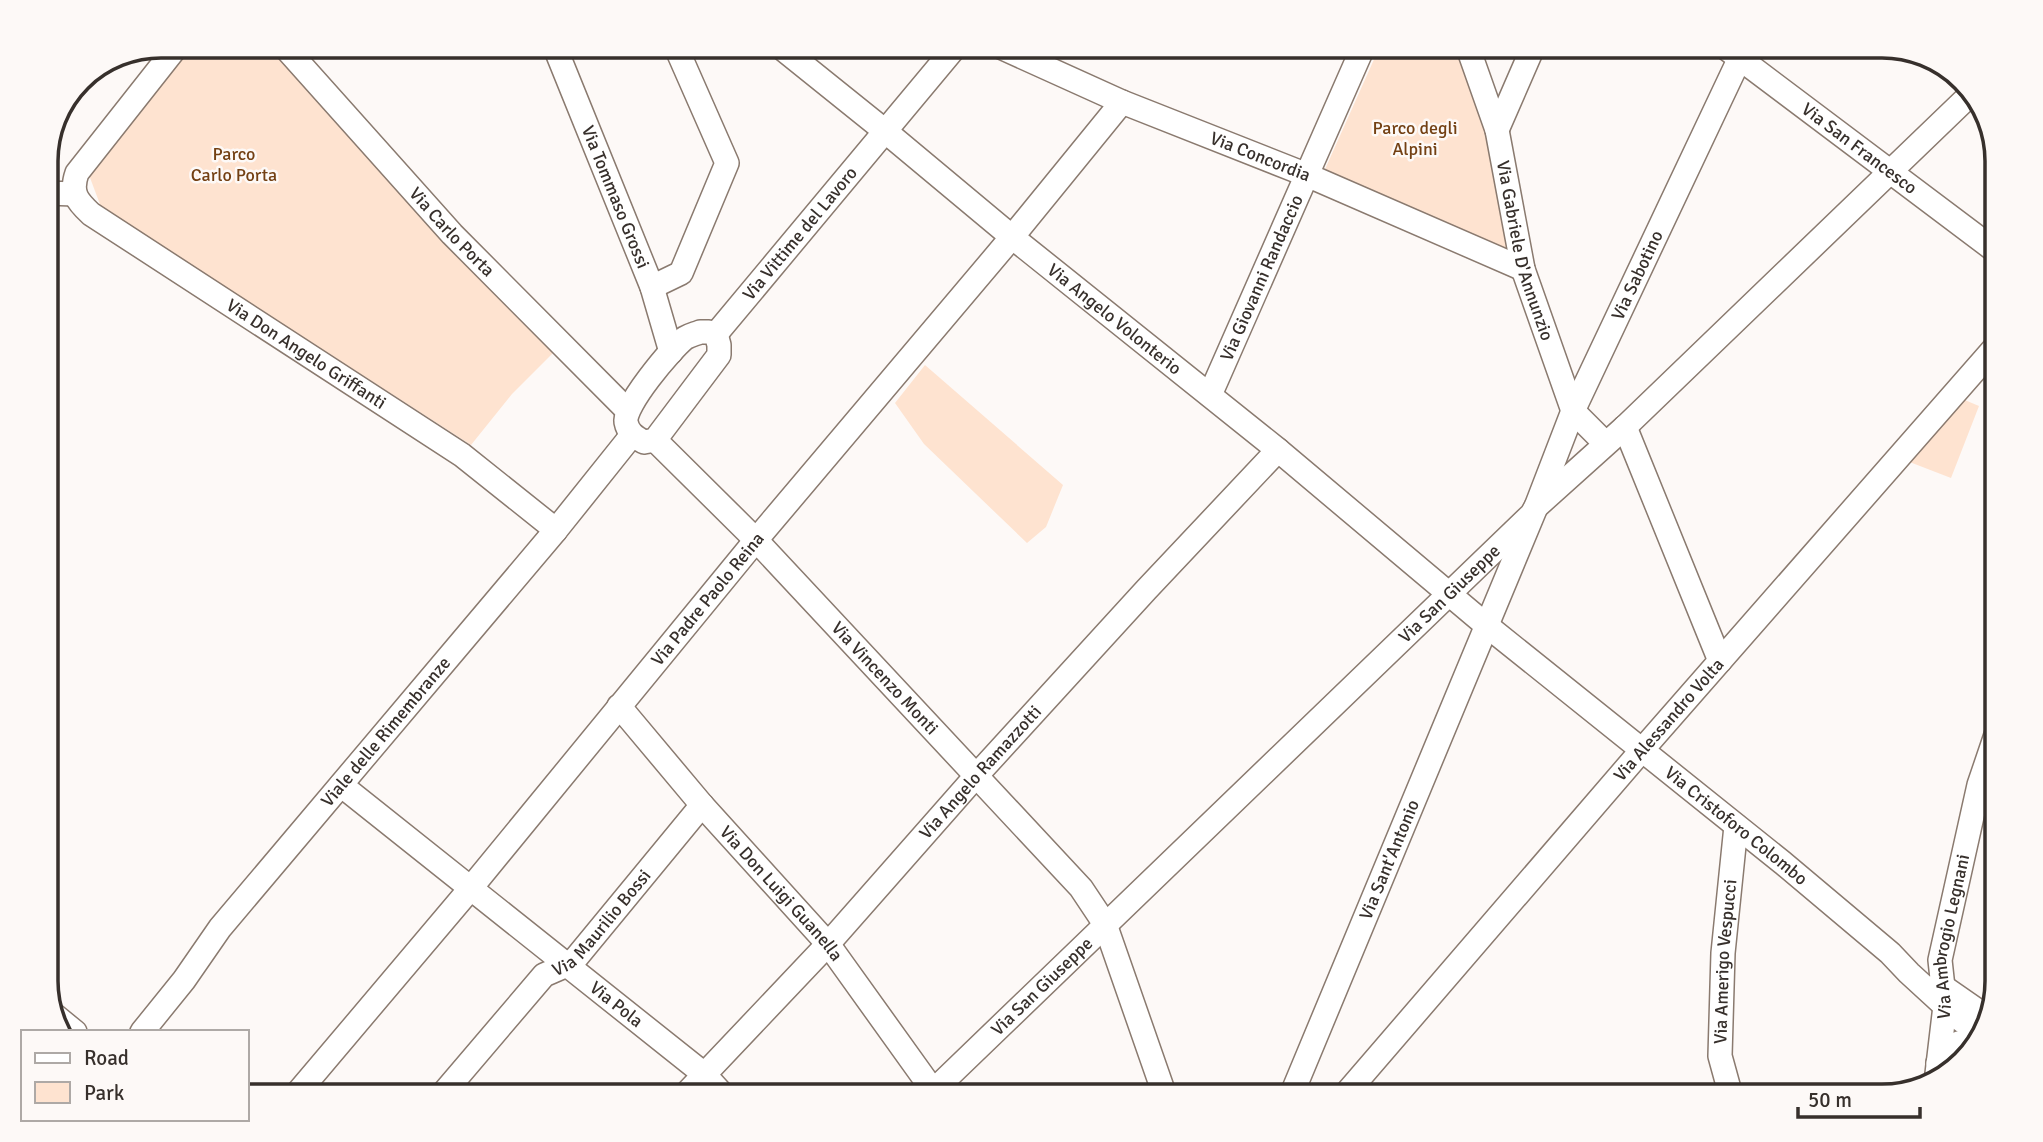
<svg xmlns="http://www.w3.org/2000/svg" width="2043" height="1142" font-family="Signika,sans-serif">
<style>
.green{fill:#fee3d0}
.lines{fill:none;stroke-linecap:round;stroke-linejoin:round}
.minor-casing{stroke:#8a7a6f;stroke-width:26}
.minor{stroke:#fff;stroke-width:23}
.labels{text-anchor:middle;stroke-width:5;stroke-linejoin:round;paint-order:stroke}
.park-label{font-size:18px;fill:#734013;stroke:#fdf9f7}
.street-label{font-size:18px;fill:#37302c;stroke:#fdf9f7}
.rim{fill:none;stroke:#37302c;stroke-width:3.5}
</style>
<rect width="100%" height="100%" fill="#fdf9f7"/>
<path class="green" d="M 192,46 L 268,46 L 555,351 L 512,394 L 471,445 L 101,207 L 89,175 Z
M 1380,46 L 1458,46 L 1488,134 L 1513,252 L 1322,176 Z
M 925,365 L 1063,485 L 1046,527 L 1027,543 L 924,444 L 895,403 Z
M 1960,398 L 1979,406 L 1951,478 L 1907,461 Z"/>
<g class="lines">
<g class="minor-casing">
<g id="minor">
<path id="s1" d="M 178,45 L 77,173 C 70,193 77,201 91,214 L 462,455 L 556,530"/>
<path id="s2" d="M 283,45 L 452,234 L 627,410"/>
<path id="s3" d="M 554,45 L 652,287 L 671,352"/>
<path id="s4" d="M 778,45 L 885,131 L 1012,237 L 1278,450 L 1486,625 L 1783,863 L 1890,953 L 1909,973 L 1957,1017 L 1983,1036"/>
<path id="s5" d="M 996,45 L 1122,102 L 1307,175 L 1523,269"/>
<path id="s6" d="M 1467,45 L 1497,130 L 1523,269 L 1573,411 L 1605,443"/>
<path id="s7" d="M 1722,45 L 1997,252"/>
<path d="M 1497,130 L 1534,45"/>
<path d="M 46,193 L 75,194"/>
<path d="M 652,287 L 681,273 L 727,163 L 679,54"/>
<path d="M 700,332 L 709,332 L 716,334 L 719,345 L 719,355 L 655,440 L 644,442 C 635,437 628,433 626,422 C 623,406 671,349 685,338 C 690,335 695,334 700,332 Z"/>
<path id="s8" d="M 716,334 L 957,45"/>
<path id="s9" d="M 1210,395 L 1364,45"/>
<path d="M 1625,427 L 1720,661"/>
<path id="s10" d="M 655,440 L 756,540 L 1081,888 L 1105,924 L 1165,1096"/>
<path id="s11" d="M 619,706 L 702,805 L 828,944 L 937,1096"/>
<path id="s12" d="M 341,785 L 704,1074 L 724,1096"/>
<path d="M 1939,984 L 1988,1018"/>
<path d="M 53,1014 L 75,1032"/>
<path id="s13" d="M 142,1032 L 184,980 L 220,928 L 556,530 L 632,435"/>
<path d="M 1938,1063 C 1952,1043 1955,1041 1980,1041"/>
<path id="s14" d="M 1936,1082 L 1945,1006 L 1940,960 L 1979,785 L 1997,732"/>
<path id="s15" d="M 295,1096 L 470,889 L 756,540 L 1012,237 L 1122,102"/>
<path id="s16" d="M 441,1096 L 544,975 L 567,965 L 576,958 L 702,805"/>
<path id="s17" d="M 684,1096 L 828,944 L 976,776 L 1146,590 L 1278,450"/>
<path id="s18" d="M 928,1096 L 1532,514 L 1536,507 L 1625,427 L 1973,92"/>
<path id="s19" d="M 1291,1096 L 1536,507 L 1573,411 L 1746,45"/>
<path id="s20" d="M 1344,1096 L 1642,750 L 1997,345"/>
<path id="s21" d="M 1731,1096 L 1720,1056 L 1723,953 L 1736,826"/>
</g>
</g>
<use href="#minor" class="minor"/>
</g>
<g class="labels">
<g class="park-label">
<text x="1415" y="134">Parco degli<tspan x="1415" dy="21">Alpini</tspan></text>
<text x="234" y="160">Parco<tspan x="234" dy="21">Carlo Porta</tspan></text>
</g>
<g class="street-label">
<text dy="6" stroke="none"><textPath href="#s7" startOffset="172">Via San Francesco</textPath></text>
<text dy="6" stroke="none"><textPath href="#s5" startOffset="287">Via Concordia</textPath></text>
<text dy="6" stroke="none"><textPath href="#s3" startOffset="164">Via Tommaso Grossi</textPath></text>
<text dy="6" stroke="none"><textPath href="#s2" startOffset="252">Via Carlo Porta</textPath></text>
<text dy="6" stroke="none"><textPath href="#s8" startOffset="131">Via Vittime del Lavoro</textPath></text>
<text dy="6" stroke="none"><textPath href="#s6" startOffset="214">Via Gabriele D'Annunzio</textPath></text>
<text dy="6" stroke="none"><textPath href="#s19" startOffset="891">Via Sabotino</textPath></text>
<text dy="6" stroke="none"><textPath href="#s9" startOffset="128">Via Giovanni Randaccio</textPath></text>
<text dy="6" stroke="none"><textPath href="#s4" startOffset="434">Via Angelo Volonterio</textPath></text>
<text dy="6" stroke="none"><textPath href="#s1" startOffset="467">Via Don Angelo Griffanti</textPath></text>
<text dy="6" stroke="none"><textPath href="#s18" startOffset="724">Via San Giuseppe</textPath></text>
<text dy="6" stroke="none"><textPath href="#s15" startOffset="646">Via Padre Paolo Reina</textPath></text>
<text dy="6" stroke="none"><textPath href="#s10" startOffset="331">Via Vincenzo Monti</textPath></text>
<text dy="6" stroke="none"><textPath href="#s20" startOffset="497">Via Alessandro Volta</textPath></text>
<text dy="6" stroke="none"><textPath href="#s13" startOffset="387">Viale delle Rimembranze</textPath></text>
<text dy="6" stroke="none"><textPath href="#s17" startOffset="439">Via Angelo Ramazzotti</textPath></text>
<text dy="6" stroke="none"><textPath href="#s4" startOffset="1236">Via Cristoforo Colombo</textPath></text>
<text dy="6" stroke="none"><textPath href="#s19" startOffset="256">Via Sant'Antonio</textPath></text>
<text dy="6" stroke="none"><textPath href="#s11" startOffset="248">Via Don Luigi Guanella</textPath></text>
<text dy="6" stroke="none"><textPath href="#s16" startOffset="238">Via Maurilio Bossi</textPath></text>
<text dy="6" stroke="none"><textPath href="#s14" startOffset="147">Via Ambrogio Legnani</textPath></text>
<text dy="6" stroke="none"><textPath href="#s21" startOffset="136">Via Amerigo Vespucci</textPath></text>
<text dy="6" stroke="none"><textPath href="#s18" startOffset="158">Via San Giuseppe</textPath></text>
<text dy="6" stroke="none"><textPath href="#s12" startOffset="352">Via Pola</textPath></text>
</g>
</g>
<path d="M0 0H2043V1142H0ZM161 58H1882A103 103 0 0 1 1985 161V981A103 103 0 0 1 1882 1084H161A103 103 0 0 1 58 981V161A103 103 0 0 1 161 58Z" fill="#fdf9f7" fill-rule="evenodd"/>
<path class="rim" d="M161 58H1882A103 103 0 0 1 1985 161V981A103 103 0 0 1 1882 1084H161A103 103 0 0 1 58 981V161A103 103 0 0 1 161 58Z"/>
<rect x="21" y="1030" width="228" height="91" fill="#fdf9f7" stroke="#aea9a6" stroke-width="2"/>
<rect x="35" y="1053" width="35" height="10" fill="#ffffff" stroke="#aea9a6" stroke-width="2"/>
<text x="84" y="1065" font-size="21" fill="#37302c">Road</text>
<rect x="35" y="1082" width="35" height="21" fill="#fee3d0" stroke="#aea9a6" stroke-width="2"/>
<text x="84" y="1100" font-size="21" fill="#37302c">Park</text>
<path d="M1798 1107v10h122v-10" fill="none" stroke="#37302c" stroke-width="3.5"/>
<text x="1808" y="1107" font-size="21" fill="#37302c" stroke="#fdf9f7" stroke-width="5" paint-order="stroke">50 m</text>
</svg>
